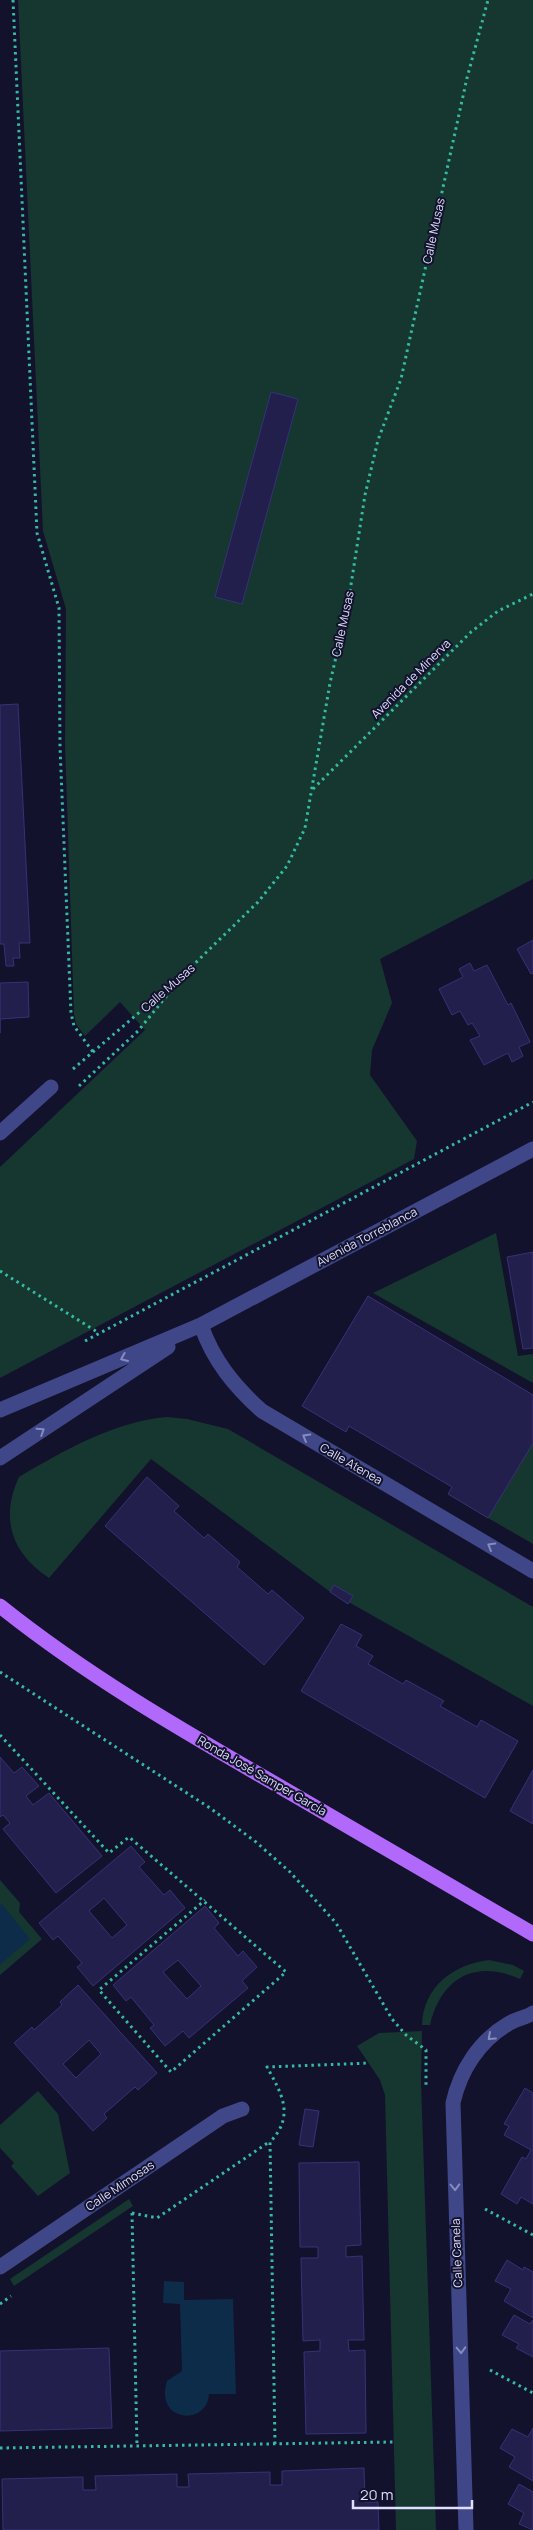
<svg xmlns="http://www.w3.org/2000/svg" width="533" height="2530" font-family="Manrope,sans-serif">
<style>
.green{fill:#163630}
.water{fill:#0d2c4a}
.building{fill:#221f4c;stroke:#363277;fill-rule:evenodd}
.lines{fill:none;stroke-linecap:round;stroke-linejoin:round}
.path{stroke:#35bba1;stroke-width:3;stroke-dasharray:2.5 4;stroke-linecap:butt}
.minor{stroke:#3f4789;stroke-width:15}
.major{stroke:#b069fa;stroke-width:15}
.oneway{stroke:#878bbe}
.labels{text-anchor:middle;stroke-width:4;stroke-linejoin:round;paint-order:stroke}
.street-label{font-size:12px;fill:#dedffe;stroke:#13122c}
</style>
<rect width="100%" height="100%" fill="#13122c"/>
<path class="green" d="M 18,0 L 533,0 L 533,879 L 380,959 L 392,1003 L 372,1050 L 370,1075 L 417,1141 L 414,1159 L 0,1378 L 0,1167 L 145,1030 L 120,1002 L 85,1036 L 76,1024 L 74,1014 L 65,745 L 66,609 L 43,531 Z
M 496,1233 L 518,1356 L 533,1354 L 533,1383 L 373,1293 Z
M 167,1417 L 187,1419 L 228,1429 L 533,1607 L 533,1706 L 329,1591 L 151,1459 L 49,1578 C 11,1553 0,1518 19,1477 C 63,1451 115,1421 167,1417 Z
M 533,1443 L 533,1544 L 488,1518 Z
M 0,1880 L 20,1903 L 19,1912 L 42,1939 L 0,1975 Z
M 489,1960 L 513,1965 L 524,1971 L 520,1979 C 475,1959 441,1978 430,2025 L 422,2025 C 423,1987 454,1964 489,1960 Z
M 422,2031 L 421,2082 L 436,2530 L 396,2530 L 385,2095 L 380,2080 L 357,2046 L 379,2033 Z
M 38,2091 L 58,2114 L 70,2173 L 38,2196 L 11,2166 L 14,2163 L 0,2148 L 0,2125 Z
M 129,2199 L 133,2206 L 14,2286 L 10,2279 Z"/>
<path class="water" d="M 2,1904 L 30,1939 L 0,1965 L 0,1905 Z
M 164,2281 L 184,2282 L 184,2300 L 233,2299 L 236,2394 L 209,2394 C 207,2427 154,2422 167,2381 L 182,2371 L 180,2304 L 163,2303 Z"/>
<path class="building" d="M 271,392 L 298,399 L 242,604 L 215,597 Z
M 18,704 L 30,943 L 19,943 L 20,958 L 13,958 L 14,966 L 6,966 L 4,944 L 0,944 L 0,705 Z
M 533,940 L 533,973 L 531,974 L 517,949 Z
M 470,963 L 474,971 L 487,965 L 508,1005 L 511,1003 L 530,1042 L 519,1047 L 523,1056 L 512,1062 L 508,1053 L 484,1065 L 470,1040 L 480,1036 L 472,1023 L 468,1025 L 460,1011 L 452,1015 L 439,989 L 463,977 L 459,969 Z
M 28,982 L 29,1017 L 0,1019 L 0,1033 L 0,983 Z
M 533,1252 L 533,1348 L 523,1349 L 507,1257 Z
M 368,1296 L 533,1395 L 533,1443 L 488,1518 L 448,1494 L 452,1487 L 349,1426 L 346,1432 L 302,1406 Z
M 147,1477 L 179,1506 L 174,1511 L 204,1538 L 208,1534 L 240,1562 L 237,1567 L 268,1594 L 272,1590 L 304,1618 L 264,1665 L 105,1526 Z
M 334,1585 L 353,1596 L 348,1604 L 330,1592 Z
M 341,1624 L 362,1635 L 356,1646 L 373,1656 L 368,1664 L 403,1684 L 406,1680 L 444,1701 L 440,1706 L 477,1727 L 481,1720 L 518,1741 L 485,1798 L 301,1691 Z
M 0,1757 L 14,1773 L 22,1767 L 39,1786 L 26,1796 L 33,1805 L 49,1793 L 102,1856 L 56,1893 L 3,1829 L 10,1823 L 3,1815 L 0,1817 Z
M 533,1770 L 533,1824 L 510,1811 Z
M 131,1846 L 145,1862 L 139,1867 L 164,1895 L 170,1890 L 185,1908 L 93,1986 L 77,1967 L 82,1963 L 58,1936 L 53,1940 L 39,1923 ZM 104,1898 L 127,1925 L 112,1938 L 89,1911 Z
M 205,1906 L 219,1923 L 214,1928 L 238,1956 L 243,1951 L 257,1967 L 242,1981 L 248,1988 L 189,2038 L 183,2031 L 165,2046 L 150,2028 L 154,2025 L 131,1997 L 126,2001 L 113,1985 ZM 178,1960 L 201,1986 L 187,1999 L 163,1972 Z
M 78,1985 L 157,2073 L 138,2090 L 135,2087 L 104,2114 L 107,2118 L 93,2131 L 14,2043 L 32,2027 L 34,2030 L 62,2005 L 60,2002 ZM 89,2040 L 101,2054 L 76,2078 L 63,2064 Z
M 525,2088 L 533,2093 L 533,2204 L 521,2197 L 517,2204 L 501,2194 L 522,2157 L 526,2159 L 531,2150 L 504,2135 L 509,2126 L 504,2124 Z
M 305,2109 L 319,2111 L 313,2147 L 299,2145 Z
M 359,2162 L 361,2245 L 346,2246 L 346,2257 L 362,2256 L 364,2340 L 348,2340 L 349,2351 L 365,2350 L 366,2433 L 306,2434 L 304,2352 L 320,2351 L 320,2340 L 303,2341 L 301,2258 L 318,2258 L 318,2247 L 300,2247 L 299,2163 Z
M 507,2260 L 523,2270 L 524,2267 L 533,2272 L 533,2318 L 504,2301 L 511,2289 L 495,2281 Z
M 514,2315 L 530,2324 L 533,2320 L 533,2357 L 516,2348 L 519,2344 L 502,2335 Z
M 109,2348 L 112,2428 L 0,2431 L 0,2351 Z
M 533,2428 L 533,2481 L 509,2467 L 515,2457 L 500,2448 L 512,2429 L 528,2437 Z
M 364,2468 L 365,2502 L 378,2502 L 379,2530 L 3,2530 L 2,2479 L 83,2477 L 83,2490 L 96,2490 L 95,2476 L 177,2474 L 177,2487 L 189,2487 L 188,2474 L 270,2472 L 270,2485 L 282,2485 L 282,2471 Z
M 519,2484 L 533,2492 L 533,2530 L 519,2524 L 524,2513 L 508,2504 Z"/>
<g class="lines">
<path class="path" d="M 13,0 L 37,533 L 59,608 L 60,747 L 71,1013 L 74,1026 L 93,1052
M 313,789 L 471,632 L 498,611 L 533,594
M 73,1069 L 183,975 L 258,902 L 287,866 L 305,828 L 330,683 L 348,604 L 365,495 L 378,440 L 401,379 L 467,78 L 488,0
M 79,1086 L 138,1031 L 178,982
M 0,1271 L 99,1333
M 85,1341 L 533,1102
M 0,1672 L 210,1808 L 256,1842 L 290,1872 L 336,1923 L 392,2019 L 406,2035 L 426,2050 L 426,2087
M 0,1735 L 109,1853 L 129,1837 L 286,1972 L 171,2072 L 99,1990 L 205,1900
M 485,2209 L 533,2235
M 132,2213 L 157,2218 L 269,2142
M 132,2213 L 137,2446
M 0,2304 L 11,2296
M 490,2370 L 533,2393
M 275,2444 L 270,2142 C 295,2116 282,2094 267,2067 L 369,2063
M 0,2448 L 394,2442"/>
<path class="minor" d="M 0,1133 L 51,1087
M 201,1325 C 213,1360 234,1386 262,1411 L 533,1571
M 0,1410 L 201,1325 L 533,1149
M 0,1458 L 168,1347
M 0,2267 L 223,2116 L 242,2109
M 466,2530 L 453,2103 C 460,2071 479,2041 508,2024 C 515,2019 525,2018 533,2013"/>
<path class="major" d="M 0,1606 C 85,1674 178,1728 272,1782 C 359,1833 446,1883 533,1934"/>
</g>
<defs><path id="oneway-chevron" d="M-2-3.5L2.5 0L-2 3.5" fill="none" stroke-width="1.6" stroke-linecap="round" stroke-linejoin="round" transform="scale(1.25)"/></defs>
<g class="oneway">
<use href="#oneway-chevron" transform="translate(124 1358) rotate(157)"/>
<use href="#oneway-chevron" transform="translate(41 1431) rotate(-33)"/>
<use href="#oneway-chevron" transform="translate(306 1437) rotate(-150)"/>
<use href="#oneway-chevron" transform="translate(491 1546) rotate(-150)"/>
<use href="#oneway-chevron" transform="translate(491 2037) rotate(138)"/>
<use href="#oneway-chevron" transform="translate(455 2187) rotate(88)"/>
<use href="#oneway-chevron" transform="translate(461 2350) rotate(88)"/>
</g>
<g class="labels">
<g class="street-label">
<text transform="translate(434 231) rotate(-78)" y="4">Calle Musas</text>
<text transform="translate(343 624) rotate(-78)" y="4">Calle Musas</text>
<text transform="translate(411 679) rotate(-45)" y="4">Avenida de Minerva</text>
<text transform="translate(168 988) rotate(-41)" y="4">Calle Musas</text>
<text transform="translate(367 1237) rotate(-28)" y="4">Avenida Torreblanca</text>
<text transform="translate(351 1464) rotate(30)" y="4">Calle Atenea</text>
<text transform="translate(262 1776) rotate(30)" y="4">Ronda José Samper García</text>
<text transform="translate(120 2186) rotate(-34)" y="4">Calle Mimosas</text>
<text transform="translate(457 2253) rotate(-92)" y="4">Calle Canela</text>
</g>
</g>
<path d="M353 2500v8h119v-8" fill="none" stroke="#dedffe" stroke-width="2.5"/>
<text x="360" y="2500" font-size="15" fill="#dedffe" stroke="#13122c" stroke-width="4" paint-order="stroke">20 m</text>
</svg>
